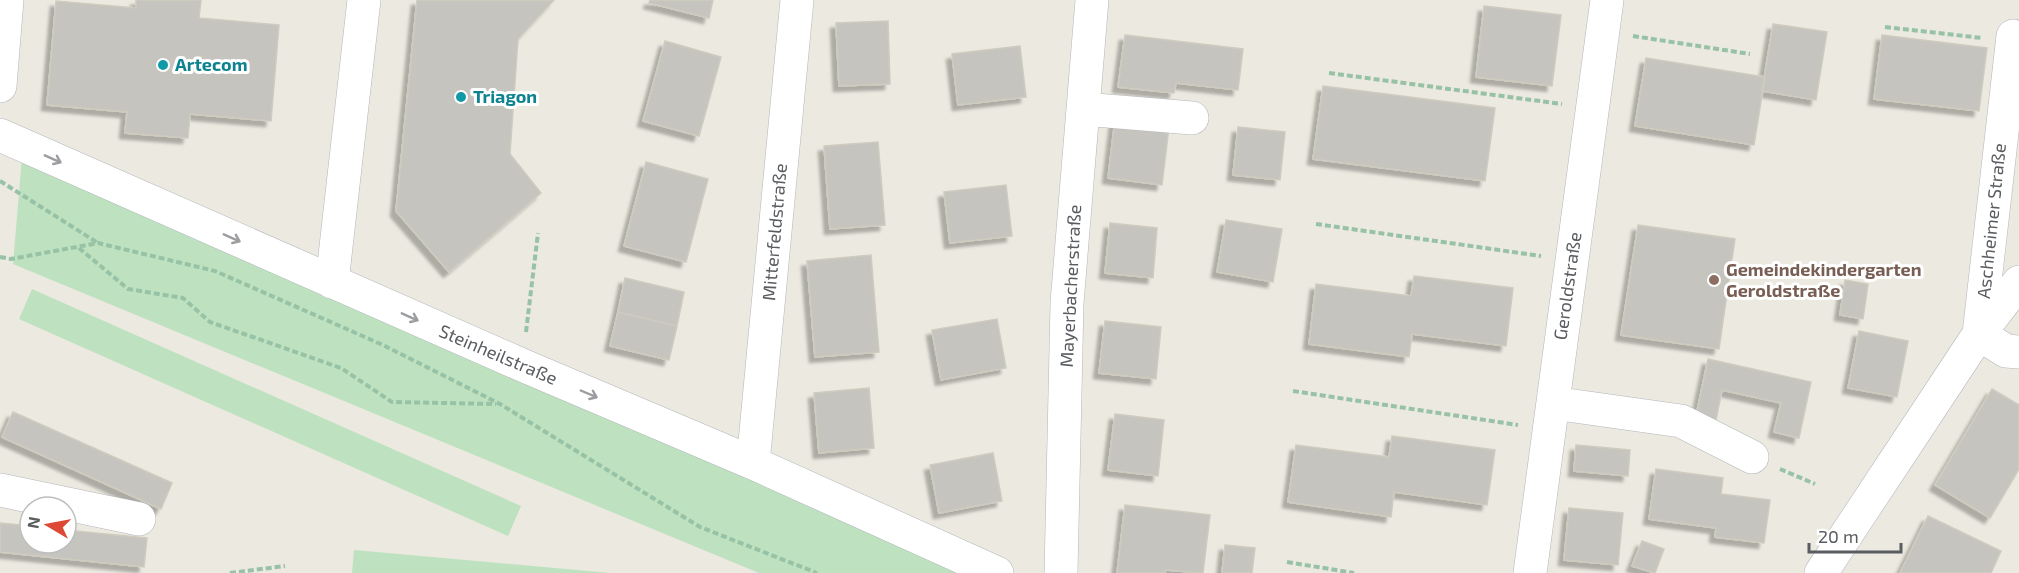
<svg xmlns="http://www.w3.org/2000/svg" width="2019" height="573" font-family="'Exo 2',sans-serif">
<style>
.green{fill:#bee2bf}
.building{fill:#c6c4be;stroke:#cfcbbf;stroke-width:1.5;filter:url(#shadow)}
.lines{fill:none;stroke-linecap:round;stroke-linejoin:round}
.minor-casing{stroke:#b3b6ba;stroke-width:34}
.path{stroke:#98c2a6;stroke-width:4;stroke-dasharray:6 3;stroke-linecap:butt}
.minor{stroke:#fff;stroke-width:33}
.oneway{stroke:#9b9da0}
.culture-dot{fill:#0f9aa8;stroke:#fff;stroke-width:2}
.education-dot{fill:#8d6e63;stroke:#fff;stroke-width:2}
.labels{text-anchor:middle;stroke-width:6;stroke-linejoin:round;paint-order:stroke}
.culture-label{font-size:18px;font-weight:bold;fill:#0d838f;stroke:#fff;text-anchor:start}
.street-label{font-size:18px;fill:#595c60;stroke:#fff}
.education-label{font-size:18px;font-weight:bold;fill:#785e54;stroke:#fff;text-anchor:start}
</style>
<defs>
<filter id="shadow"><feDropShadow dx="-5.5" dy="5.5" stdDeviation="1.5" flood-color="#0004"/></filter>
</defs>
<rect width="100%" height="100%" fill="#ebe9e0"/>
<path class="green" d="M 22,157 L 963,573 L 759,573 L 13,264 Z
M 32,289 L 521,506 L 508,536 L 19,319 Z
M 354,550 L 610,573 L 352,573 Z"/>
<path class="building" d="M 136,0 L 201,0 L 199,18 L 279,25 L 271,121 L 190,114 L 188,138 L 125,133 L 127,112 L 47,105 L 56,1 L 136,8 Z
M 417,0 L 554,0 L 518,39 L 510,154 L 541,193 L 449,272 L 396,211 Z
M 650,0 L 713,0 L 709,18 L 649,3 Z
M 1484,6 L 1561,15 L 1552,86 L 1476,77 Z
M 888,21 L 890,84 L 839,86 L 836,23 Z
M 1773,24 L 1827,32 L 1816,100 L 1762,91 Z
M 1125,35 L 1243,49 L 1238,90 L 1176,83 L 1174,93 L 1118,87 Z
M 1882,35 L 1987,48 L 1979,111 L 1874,99 Z
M 665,41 L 721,57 L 699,136 L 643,121 Z
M 1020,46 L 1026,97 L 958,105 L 952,54 Z
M 1646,58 L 1765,77 L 1754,145 L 1635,126 Z
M 1323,86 L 1495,108 L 1485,181 L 1313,159 Z
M 1115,120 L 1169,127 L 1162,185 L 1108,178 Z
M 1238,127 L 1285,132 L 1280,180 L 1233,175 Z
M 878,142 L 885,225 L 830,229 L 824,146 Z
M 646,162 L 708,179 L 686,262 L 624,246 Z
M 1006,185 L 1012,236 L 950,243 L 944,192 Z
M 1226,220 L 1282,229 L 1273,282 L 1217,272 Z
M 1110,223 L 1157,228 L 1153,278 L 1105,273 Z
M 1638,225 L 1735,239 L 1719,349 L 1621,335 Z
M 871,255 L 879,352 L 815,357 L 807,261 Z
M 1414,276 L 1513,288 L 1506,346 L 1412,334 L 1409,357 L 1309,344 L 1316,284 L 1411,296 Z
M 625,278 L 684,292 L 677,326 L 618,312 Z
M 1845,280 L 1868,284 L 1863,319 L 1840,315 Z
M 618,312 L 677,326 L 669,360 L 610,346 Z
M 997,319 L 1006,368 L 941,380 L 932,330 Z
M 1105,321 L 1161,327 L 1156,379 L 1099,373 Z
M 1859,331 L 1908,341 L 1897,397 L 1848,388 Z
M 1708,359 L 1811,382 L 1799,438 L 1774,432 L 1781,403 L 1722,390 L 1716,420 L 1696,416 Z
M 869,388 L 874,448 L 819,453 L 814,393 Z
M 1992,389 L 2019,405 L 2019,469 L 1990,518 L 1935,485 Z
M 13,412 L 172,483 L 161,509 L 2,437 Z
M 1115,414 L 1164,420 L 1158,476 L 1108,470 Z
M 1392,436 L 1495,450 L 1487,505 L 1394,492 L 1391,517 L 1288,502 L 1296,445 L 1389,457 Z
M 1576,445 L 1630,450 L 1628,476 L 1574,471 Z
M 993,453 L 1002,501 L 939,513 L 930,465 Z
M 1656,469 L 1723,478 L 1721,494 L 1770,500 L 1764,543 L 1715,537 L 1716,528 L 1649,519 Z
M 1125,505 L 1210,515 L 1203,573 L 1166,570 L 1165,573 L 1117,573 Z
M 1569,508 L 1623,513 L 1618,565 L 1564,560 Z
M 1928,516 L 2001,551 L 1991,573 L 1900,573 Z
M 0,523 L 30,526 L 30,543 L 66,543 L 66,530 L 147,538 L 144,567 L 0,552 Z
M 1642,541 L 1664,549 L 1655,573 L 1632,566 Z
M 1225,545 L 1255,548 L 1252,573 L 1222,573 Z"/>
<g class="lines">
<g class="minor-casing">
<path id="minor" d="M 0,86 L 7,0
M 1083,109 L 1192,118
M 0,135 L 522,365 L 753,463 L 997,573
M 332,282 L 364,0
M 1979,334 L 2013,36
M 1979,334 L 2006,351 L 2019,352
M 1553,403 L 1681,421 L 1752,457
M 753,463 L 797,0
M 0,490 L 139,519
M 1061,573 L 1067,303 L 1092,0
M 1530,573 L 1607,0
M 1821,573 L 1979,334 L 2019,282"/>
</g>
<path class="path" d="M 1885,27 L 1982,38
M 1633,36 L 1750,54
M 1329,73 L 1562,104
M 0,181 L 98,243
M 1316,224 L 1541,256
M 79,248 L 128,289 L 183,298 L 210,322 L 341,368 L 392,402 L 496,404
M 0,257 L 11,259 L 98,243 L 215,271 L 383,345 L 500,404 L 700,527 L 817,573
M 526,332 L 538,233
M 1293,391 L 1518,425
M 1780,469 L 1815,484
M 1287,562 L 1354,573
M 230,573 L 285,566"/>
<use href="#minor" class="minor"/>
</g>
<defs><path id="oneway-shaft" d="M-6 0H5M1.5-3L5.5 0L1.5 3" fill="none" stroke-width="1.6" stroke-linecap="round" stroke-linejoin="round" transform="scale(1.5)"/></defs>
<g class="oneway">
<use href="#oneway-shaft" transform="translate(53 159) rotate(24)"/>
<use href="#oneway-shaft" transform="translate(232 238) rotate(24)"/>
<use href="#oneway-shaft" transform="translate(410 317) rotate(24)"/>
<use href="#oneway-shaft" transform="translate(589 394) rotate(23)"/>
</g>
<g class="culture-dot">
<circle cx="163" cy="65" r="6"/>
<circle cx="461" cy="97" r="6"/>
</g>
<circle class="education-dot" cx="1714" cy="280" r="6"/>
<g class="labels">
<g class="culture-label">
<text x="175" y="71">Artecom</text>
<text x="473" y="103">Triagon</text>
</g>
<g class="street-label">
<text transform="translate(1992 221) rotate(-84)" y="6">Aschheimer Straße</text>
<text transform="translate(775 232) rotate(-85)" y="6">Mitterfeldstraße</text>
<text transform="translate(1071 286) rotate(-87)" y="6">Mayerbacherstraße</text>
<text transform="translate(1568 286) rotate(-82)" y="6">Geroldstraße</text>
<text transform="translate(498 355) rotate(23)" y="6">Steinheilstraße</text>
</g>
<g class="education-label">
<text x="1726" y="276">Gemeindekindergarten<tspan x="1726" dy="21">Geroldstraße</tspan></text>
</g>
</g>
<g transform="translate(48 525) rotate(280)"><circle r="28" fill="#ffffff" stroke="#bdbebf" stroke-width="1.5"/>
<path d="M0-4.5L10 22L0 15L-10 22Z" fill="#dd4935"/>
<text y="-9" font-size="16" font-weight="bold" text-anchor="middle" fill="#595c60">N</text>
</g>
<path d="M1809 543v9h92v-9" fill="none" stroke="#595c60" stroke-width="3"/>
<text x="1818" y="543" font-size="18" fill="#595c60" stroke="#ffffff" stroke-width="4.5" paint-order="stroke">20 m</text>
</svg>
